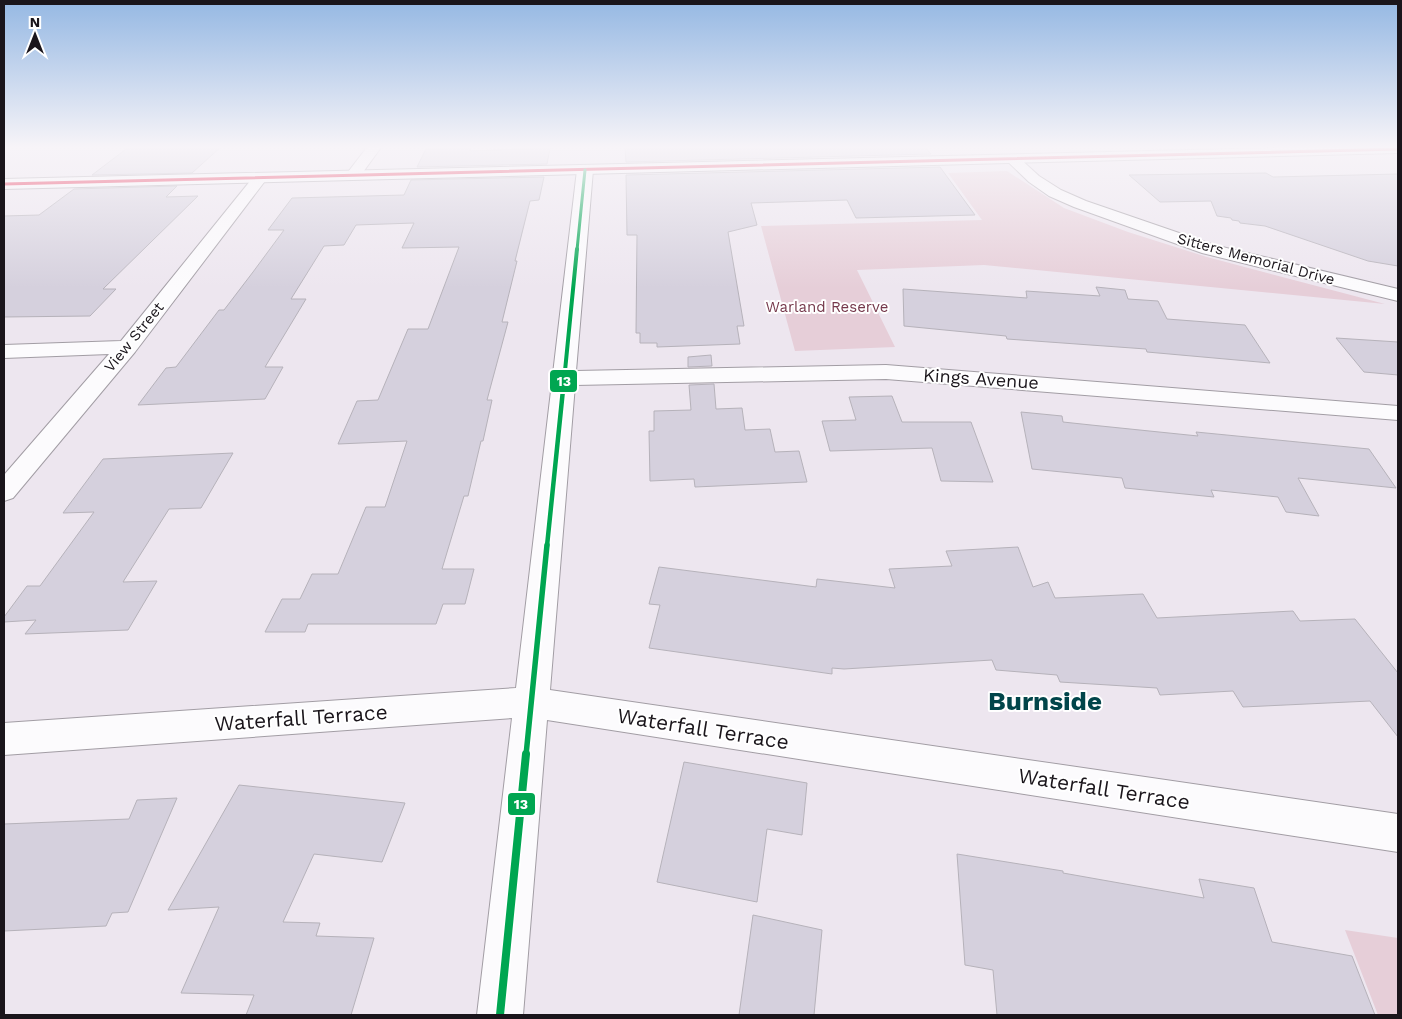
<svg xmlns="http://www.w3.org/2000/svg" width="1402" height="1019" font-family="'Work Sans',sans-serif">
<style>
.green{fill:#e6ced8}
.building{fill:#d5d0dd;stroke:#b6b2ba}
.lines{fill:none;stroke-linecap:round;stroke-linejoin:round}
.minor-casing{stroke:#a29da4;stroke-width:2}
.secondary-casing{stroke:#a29da4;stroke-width:2}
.minor{fill:#fcfbfd;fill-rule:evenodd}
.secondary{fill:#fcfbfd;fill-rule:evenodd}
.bus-1-casing{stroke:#fff;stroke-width:5.5}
.bus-2-far4-casing{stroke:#fff;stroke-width:5.5}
.bus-2-far3-casing{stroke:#fff;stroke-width:6}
.bus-2-far2-casing{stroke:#fff;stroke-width:8}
.bus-2-far1-casing{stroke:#fff;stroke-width:9}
.bus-2-casing{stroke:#fff;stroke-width:11}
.bus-1{stroke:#e4002b;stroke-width:3}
.bus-2-far4{stroke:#00a651;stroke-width:3}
.bus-2-far3{stroke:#00a651;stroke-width:4}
.bus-2-far2{stroke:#00a651;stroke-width:4.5}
.bus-2-far1{stroke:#00a651;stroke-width:5.5}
.bus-2{stroke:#00a651;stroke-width:8}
.labels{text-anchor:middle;stroke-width:4;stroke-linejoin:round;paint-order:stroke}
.far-street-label{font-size:15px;fill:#1a151b;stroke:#fff}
.far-park-label{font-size:15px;fill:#75384b;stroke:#fff}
.street-label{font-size:18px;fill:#1a151b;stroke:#fff}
.near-street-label{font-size:21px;fill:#1a151b;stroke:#fff}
.near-district-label{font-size:26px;font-weight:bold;fill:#01454a;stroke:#fff}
.line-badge{stroke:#fff;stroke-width:2}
.badge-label{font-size:14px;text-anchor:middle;font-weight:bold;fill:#fff}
</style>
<rect width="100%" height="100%" fill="#ede6ef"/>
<path class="green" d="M 1007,171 L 1064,208 L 1128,232 L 1207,257 L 1385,304 L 984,265 L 857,270 L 895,347 L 795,351 L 761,226 L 982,220 L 948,173 Z
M 1345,930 L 1398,938 L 1398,1015 L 1378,1015 Z"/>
<path class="building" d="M 130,146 L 222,146 L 192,173 L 92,175 Z
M 625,146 L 924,146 L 931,154 L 626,162 Z
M 471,148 L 470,151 L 550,148 L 547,164 L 417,167 L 426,149 Z
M 940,167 L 975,215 L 856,218 L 847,200 L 751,203 L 757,225 L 728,232 L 744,326 L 737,326 L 740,344 L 657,347 L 657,343 L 640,343 L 640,333 L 636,333 L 637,235 L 627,235 L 626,175 Z
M 1266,173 L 1273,177 L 1398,174 L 1398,266 L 1368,261 L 1265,226 L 1240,223 L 1239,221 L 1232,220 L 1231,218 L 1217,216 L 1211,201 L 1160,202 L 1129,175 Z
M 544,177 L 539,200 L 530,201 L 515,261 L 517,261 L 502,322 L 508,322 L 487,400 L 492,400 L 483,441 L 481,441 L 468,496 L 464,496 L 442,569 L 474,569 L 465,604 L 443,604 L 436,624 L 308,624 L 305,632 L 265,632 L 282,599 L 300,599 L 312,574 L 338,574 L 366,507 L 385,507 L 407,441 L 338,444 L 357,401 L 378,400 L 408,329 L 428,329 L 459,247 L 402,248 L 414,223 L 356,225 L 344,245 L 324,246 L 291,299 L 306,299 L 265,367 L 283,367 L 265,399 L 138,405 L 166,368 L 176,367 L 219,310 L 224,310 L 253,272 L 284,230 L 268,230 L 292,198 L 404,195 L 411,180 Z
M 177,186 L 166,197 L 198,196 L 103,289 L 116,289 L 90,316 L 4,317 L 4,216 L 39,215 L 74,189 Z
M 1096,287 L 1125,290 L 1128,299 L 1158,301 L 1167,319 L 1245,325 L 1270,363 L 1147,352 L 1146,349 L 1007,339 L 1006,336 L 904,326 L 903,289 L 1027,298 L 1026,291 L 1100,296 Z
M 1336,338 L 1398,342 L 1398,375 L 1364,372 Z
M 711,355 L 712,366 L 688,367 L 688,357 Z
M 714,384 L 716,409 L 742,408 L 745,430 L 770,429 L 775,452 L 799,451 L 807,482 L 695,487 L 694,479 L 650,481 L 649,431 L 654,431 L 654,411 L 691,410 L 689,385 Z
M 892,396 L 902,422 L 971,422 L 993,482 L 941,481 L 932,448 L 830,451 L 822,421 L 856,420 L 849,397 Z
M 1021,412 L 1062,416 L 1063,422 L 1091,425 L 1198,436 L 1196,432 L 1369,449 L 1396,488 L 1298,478 L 1319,516 L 1286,512 L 1278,497 L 1211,490 L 1214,497 L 1125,488 L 1122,478 L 1032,469 Z
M 233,453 L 201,508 L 169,509 L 123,582 L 157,581 L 128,630 L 25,634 L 36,620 L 4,622 L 4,617 L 27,586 L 40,586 L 94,512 L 63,513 L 103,459 Z
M 1018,547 L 1033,587 L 1048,582 L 1055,598 L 1143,594 L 1157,618 L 1293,611 L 1300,621 L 1355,619 L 1398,673 L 1398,737 L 1370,701 L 1243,707 L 1233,691 L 1160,695 L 1157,688 L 1060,682 L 1057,675 L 996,670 L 992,660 L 844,669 L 832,668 L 832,674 L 649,648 L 660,605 L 649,604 L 659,567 L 816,587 L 817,579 L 895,588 L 889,569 L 952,566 L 946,551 Z
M 684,762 L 807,783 L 802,835 L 767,829 L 757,902 L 657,882 Z
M 239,785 L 405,803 L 382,862 L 314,854 L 283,922 L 320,923 L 316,936 L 374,938 L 351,1015 L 246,1015 L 254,995 L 181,993 L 219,907 L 168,910 Z
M 177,798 L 128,912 L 112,913 L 106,926 L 4,931 L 4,824 L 129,819 L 137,800 Z
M 957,854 L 1063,871 L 1063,873 L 1204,898 L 1199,879 L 1254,888 L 1272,942 L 1352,956 L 1375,1015 L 997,1015 L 993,970 L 965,965 Z
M 753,915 L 822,930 L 814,1015 L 739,1015 Z"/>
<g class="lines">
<g class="minor-casing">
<path id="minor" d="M 368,146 L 382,146 L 358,179 L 348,179 L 345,176 Z
M 1012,155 L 1017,156 L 1039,176 L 1061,190 L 1086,201 L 1214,245 L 1398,289 L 1398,301 L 1202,253 L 1074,207 L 1049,196 L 1029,182 L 1005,159 L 1007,156 Z
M 585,165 L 590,167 L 593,170 L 576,371 L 886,365 L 1398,406 L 1398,420 L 886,379 L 575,385 L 550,690 L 1398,814 L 1398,852 L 547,720 L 523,1015 L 477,1015 L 512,718 L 4,755 L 4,723 L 516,688 L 577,170 L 580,167 Z
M 260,173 L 265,175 L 268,178 L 265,181 L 135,352 L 13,498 L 4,501 L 4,475 L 109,354 L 4,358 L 4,345 L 121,341 L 255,175 Z"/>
</g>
<g class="secondary-casing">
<path id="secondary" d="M 1356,146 L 1398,146 L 1398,153 L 4,189 L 4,179 Z"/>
</g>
<use href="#minor" class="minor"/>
<use href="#secondary" class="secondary"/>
<g class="bus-1-casing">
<path id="bus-1" d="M 4,184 L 1398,149"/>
</g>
<g class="bus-2-far4-casing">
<path id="bus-2-far4" d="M 577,250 L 585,170"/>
</g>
<g class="bus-2-far3-casing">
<path id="bus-2-far3" d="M 564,381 L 577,249"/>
</g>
<g class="bus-2-far2-casing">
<path id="bus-2-far2" d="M 547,546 L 564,380"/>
</g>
<g class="bus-2-far1-casing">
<path id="bus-2-far1" d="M 526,755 L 547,545"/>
</g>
<g class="bus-2-casing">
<path id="bus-2" d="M 500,1015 L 526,754"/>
</g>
<use href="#bus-1" class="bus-1"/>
<use href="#bus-2-far4" class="bus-2-far4"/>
<use href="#bus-2-far3" class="bus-2-far3"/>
<use href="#bus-2-far2" class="bus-2-far2"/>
<use href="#bus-2-far1" class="bus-2-far1"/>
<use href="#bus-2" class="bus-2"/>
</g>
<linearGradient id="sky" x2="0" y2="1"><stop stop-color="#95b8e3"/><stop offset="0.51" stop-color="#f7f4f8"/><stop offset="1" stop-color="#f7f4f8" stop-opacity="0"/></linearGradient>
<rect width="1402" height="288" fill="url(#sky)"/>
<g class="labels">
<g class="far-street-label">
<text transform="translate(1256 259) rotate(15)" y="5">Sitters Memorial Drive</text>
<text transform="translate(134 337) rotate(-51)" y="5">View Street</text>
</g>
<g class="far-park-label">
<text x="827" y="312">Warland Reserve</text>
</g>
<g class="street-label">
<text transform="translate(981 379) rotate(4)" y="6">Kings Avenue</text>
</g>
<g class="near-street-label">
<text transform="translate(301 718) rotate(-4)" y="7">Waterfall Terrace</text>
<text transform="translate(703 729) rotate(9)" y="7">Waterfall Terrace</text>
<text transform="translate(1104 789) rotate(9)" y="7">Waterfall Terrace</text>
</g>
<g class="near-district-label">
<text x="1045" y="710">Burnside</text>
</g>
</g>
<g class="line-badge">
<rect x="549" y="369" width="29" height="24" rx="5" fill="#00a651"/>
<rect x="507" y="792" width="29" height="24" rx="5" fill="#00a651"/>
</g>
<g class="badge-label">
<text x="564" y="386">13</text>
<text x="521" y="809">13</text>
</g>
<rect width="1402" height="1019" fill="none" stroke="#1a151b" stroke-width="10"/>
<g transform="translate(35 35)" stroke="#ffffff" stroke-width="4" paint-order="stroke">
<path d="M0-4L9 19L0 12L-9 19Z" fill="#1a151b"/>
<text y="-8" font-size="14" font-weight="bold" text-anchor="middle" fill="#1a151b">N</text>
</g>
</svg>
